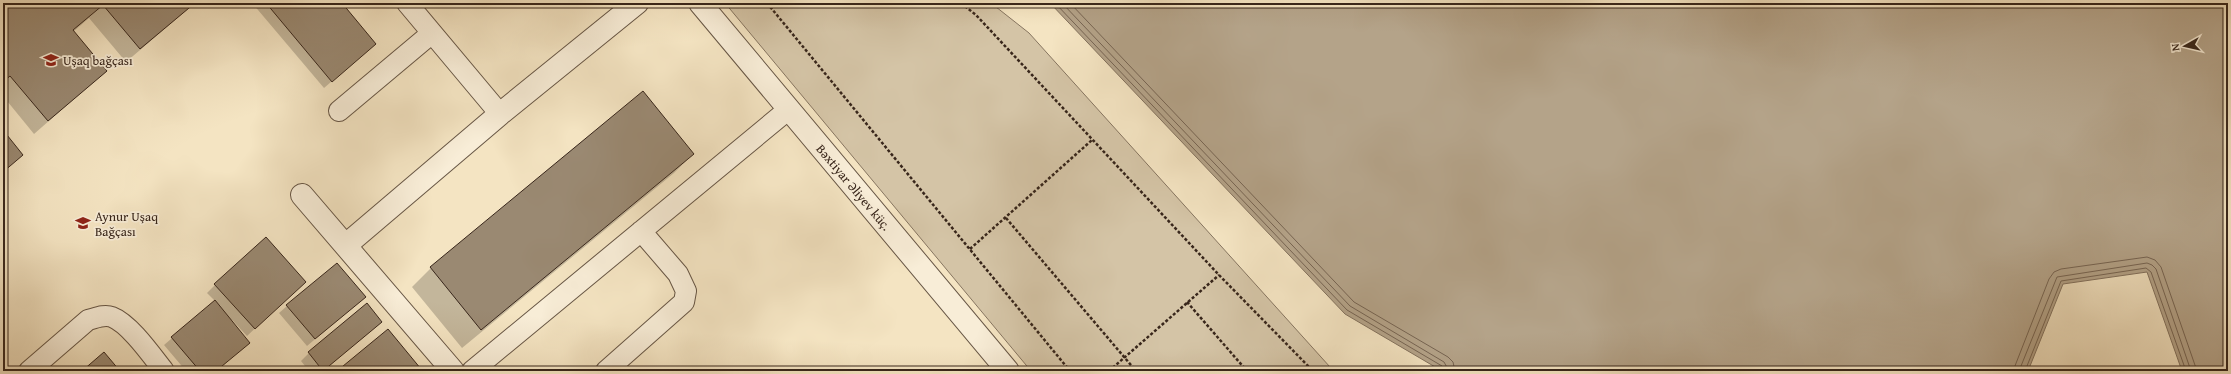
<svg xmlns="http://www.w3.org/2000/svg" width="2231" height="374" font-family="'Gentium Book Plus',serif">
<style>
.green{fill:#d4c4a6;stroke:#867560}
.water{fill:#b4a389;stroke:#82715d}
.shadow{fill:#0003}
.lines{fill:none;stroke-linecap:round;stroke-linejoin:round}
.shore{stroke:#766452;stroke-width:1}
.building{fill:#9a8972;stroke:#38261b}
.service-casing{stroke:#675645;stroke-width:22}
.minor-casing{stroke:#675645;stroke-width:24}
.path{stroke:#38261b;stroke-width:2.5;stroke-dasharray:3 2;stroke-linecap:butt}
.service{stroke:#f8edd7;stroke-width:20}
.minor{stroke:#f8edd7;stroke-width:22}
.labels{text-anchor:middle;stroke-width:3.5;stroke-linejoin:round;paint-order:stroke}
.poi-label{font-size:13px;fill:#38261b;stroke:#f8edd7;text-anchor:start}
.street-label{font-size:13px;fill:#38261b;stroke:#f8edd7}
</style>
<rect width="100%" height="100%" fill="#f4e4c2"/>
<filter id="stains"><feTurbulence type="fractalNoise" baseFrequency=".005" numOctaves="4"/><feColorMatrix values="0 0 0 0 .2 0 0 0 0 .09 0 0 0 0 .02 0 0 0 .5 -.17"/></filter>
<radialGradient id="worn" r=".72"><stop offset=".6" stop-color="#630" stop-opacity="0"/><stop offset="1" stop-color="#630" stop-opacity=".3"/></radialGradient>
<path class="green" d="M 725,3 L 991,3 L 1029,33 L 1330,367 L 1336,371 L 1031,371 Z"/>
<path class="water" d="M 1050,3 L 2228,3 L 2228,371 L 2182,371 L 2147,272 L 2063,284 L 2028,371 L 1442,371 L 1345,314 Z"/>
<path class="shadow" d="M 3,3 L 51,3 L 53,6 L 57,3 L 195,3 L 126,62 L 89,18 L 73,32 L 106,71 L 34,134 L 3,96 Z
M 252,3 L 341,3 L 367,51 L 324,88 Z
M 643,93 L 693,154 L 674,173 L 462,348 L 412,287 L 431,268 Z
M 215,285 L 297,289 L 247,336 L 232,320 L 231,321 L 216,371 L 186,371 L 164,345 L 215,301 L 207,293 Z
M 365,297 L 307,346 L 279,313 L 287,306 Z
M 381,322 L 323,371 L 309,371 L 301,361 L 309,353 Z"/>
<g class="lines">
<path class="shore" d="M 1055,3 L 1347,310 L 1442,366 L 1444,371
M 1062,3 L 1350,306 L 1444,362 L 1449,371
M 1070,3 L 1354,302 L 1448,357 L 1453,362 L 1455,371
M 2013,371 L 2049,279 L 2054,272 L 2061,269 L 2147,257 L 2155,260 L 2161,267 L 2197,371
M 2019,371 L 2057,277 L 2147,263 L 2152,265 L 2156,269 L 2191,371
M 2025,371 L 2061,281 L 2146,268 L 2151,272 L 2186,371"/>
</g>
<path class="building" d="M 3,3 L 52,3 L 53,5 L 55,3 L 195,3 L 140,49 L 103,5 L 73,30 L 107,71 L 48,121 L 10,76 L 3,82 Z
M 266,3 L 342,3 L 376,44 L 332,82 Z
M 643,91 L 694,154 L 481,330 L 430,267 Z
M 3,130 L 23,155 L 3,172 Z
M 266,237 L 306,282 L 255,329 L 214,284 Z
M 337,263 L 366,297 L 315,339 L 286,305 Z
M 215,300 L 250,343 L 216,371 L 200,371 L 171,337 Z
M 367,303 L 382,322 L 323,371 L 308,352 Z
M 388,329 L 421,369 L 418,371 L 337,371 Z
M 104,352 L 120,371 L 82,371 Z"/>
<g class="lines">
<g class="service-casing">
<path id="service" d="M 407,3 L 500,114
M 339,111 L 432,33
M 29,371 L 88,320 C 96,318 104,314 112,317 C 130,324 152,356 164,371
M 472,371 L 789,109
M 606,371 L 684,302 L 686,291 L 678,274 L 641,231"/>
</g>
<g class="minor-casing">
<path id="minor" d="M 700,3 L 1008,371
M 302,195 L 453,371
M 346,245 L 500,114 L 637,3"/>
</g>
<path class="path" d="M 767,3 L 1070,371
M 961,3 L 976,15 L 1219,275 L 1313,371
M 1006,218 L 1136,371
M 970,249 L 1092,140
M 1187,302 L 1247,371
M 1109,371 L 1219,275"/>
<use href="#service" class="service"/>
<use href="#minor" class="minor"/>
</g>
<defs>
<g id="school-bare" transform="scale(1.2)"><path d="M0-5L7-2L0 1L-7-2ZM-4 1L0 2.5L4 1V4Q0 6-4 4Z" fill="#8f2418" stroke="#f8edd7" stroke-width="2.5" paint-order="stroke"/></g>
</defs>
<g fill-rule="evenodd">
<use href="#school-bare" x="51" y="60"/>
<use href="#school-bare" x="83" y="223"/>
</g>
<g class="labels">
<g class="poi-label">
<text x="63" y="65">Uşaq bağçası</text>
<text x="95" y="221">Aynur Uşaq<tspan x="95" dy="15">Bağçası</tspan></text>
</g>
<g class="street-label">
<text transform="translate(854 187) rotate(50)" y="5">Bəxtiyar Əliyev küç.</text>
</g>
</g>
<rect width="2231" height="374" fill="none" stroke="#f4e4c2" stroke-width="16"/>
<rect x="4" y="4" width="2223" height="366" fill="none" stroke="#38261b" stroke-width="2"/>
<rect x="8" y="8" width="2215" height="358" fill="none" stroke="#38261b"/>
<g transform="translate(2185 46) rotate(262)" stroke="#f8edd7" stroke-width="3" paint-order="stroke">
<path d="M0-3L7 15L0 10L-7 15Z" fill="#38261b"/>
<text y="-6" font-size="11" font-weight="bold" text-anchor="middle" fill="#38261b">N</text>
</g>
<rect width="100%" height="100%" filter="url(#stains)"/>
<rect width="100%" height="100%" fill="url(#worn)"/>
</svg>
